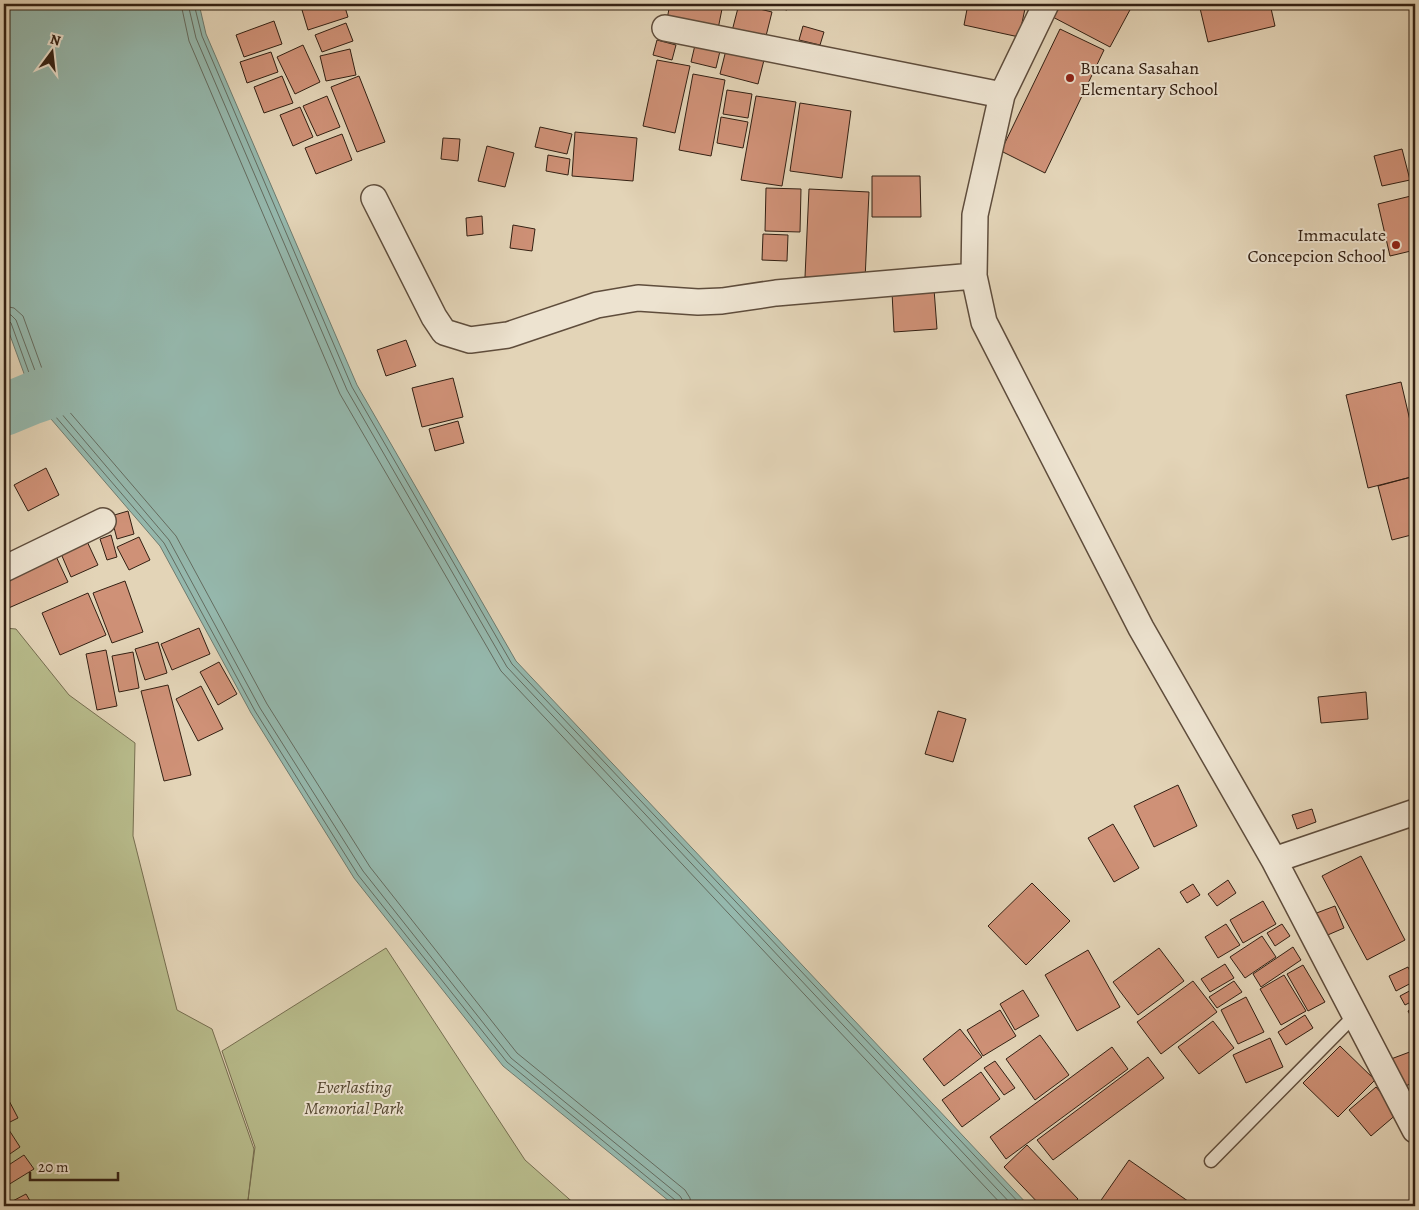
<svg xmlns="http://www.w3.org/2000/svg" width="1419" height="1210" font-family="Alegreya,serif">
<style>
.green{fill:#b8bc8c;stroke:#766e50}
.water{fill:#95b8ad;stroke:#6e7b6f}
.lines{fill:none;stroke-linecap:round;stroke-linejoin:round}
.shore{stroke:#646c60;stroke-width:1}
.river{stroke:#95b8ad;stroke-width:52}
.building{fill:#cf9177;stroke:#332013}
.lane-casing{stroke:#5f4d3c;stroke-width:15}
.street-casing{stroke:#5f4d3c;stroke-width:28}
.lane{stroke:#ede3d0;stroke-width:12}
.street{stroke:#ede3d0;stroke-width:25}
.poi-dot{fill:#8f2418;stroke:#ede3d0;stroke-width:2}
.labels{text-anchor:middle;stroke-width:4;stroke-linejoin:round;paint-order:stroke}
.poi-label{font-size:18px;fill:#332013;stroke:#ede3d0;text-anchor:start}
.park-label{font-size:18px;font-style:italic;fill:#544731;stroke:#ede3d0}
</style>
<rect width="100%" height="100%" fill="#e3d4b7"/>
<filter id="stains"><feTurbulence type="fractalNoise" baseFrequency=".004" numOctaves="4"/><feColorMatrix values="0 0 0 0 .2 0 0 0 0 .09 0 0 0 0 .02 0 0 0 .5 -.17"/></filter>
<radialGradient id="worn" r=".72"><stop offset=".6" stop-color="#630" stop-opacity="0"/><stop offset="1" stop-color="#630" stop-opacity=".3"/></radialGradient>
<path class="green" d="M 4,628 L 16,629 L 69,695 L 135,743 L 133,836 L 177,1010 L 212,1029 L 254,1149 L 248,1200 L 255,1147 L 222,1051 L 386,948 L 525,1160 L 577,1206 L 4,1206 Z"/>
<path class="water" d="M 4,4 L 199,4 L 206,34 L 357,385 L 516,661 L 1029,1206 L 675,1206 L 503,1066 L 354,878 L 251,713 L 160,546 L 33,398 L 4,319 Z"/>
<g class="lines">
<path class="shore" d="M 181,4 L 189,41 L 340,394 L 501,671 L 1003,1206
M 188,4 L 196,38 L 347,390 L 507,667 L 1013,1206
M 194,4 L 202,36 L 352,387 L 512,664 L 1022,1206
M 4,306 L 14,308 L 23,316 L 49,388 L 176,536 L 267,704 L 370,867 L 517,1053 L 685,1190 L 690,1198 L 691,1206
M 4,313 L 11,315 L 16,320 L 43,392 L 169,540 L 260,708 L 363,871 L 511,1058 L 680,1196 L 683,1201 L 684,1206
M 4,320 L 8,320 L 11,323 L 37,395 L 164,543 L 255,711 L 358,875 L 507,1062 L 675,1200 L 677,1206"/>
<path class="river" d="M 4,410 L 33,398 L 101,375"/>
</g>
<path class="building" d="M 320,4 L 344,4 L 348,17 L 308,30 L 302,10 Z
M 670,4 L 723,4 L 718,29 L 667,19 Z
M 739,4 L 772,12 L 765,40 L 732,31 Z
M 760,4 L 789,4 L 787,10 Z
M 968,4 L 1026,4 L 1019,37 L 964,25 Z
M 1055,4 L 1124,4 L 1131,8 L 1110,47 L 1049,15 Z
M 1199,4 L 1270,4 L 1275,26 L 1208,42 Z
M 274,21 L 282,44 L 244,57 L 236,35 Z
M 346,23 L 353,41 L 322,52 L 315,35 Z
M 803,26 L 824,32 L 820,45 L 799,40 Z
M 1060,29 L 1104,50 L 1045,173 L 1001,151 Z
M 657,40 L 676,45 L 672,60 L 653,55 Z
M 303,45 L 320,82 L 295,94 L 277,57 Z
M 695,45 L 720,51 L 716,68 L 691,62 Z
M 350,49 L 356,75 L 326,81 L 320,56 Z
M 726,50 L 764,60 L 758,84 L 720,74 Z
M 271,52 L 278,72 L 247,83 L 240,62 Z
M 657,60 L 690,66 L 675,133 L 643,126 Z
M 693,74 L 725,80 L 711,156 L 679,150 Z
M 282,76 L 293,103 L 264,113 L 254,87 Z
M 359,76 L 385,142 L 357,152 L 331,87 Z
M 727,90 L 752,94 L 748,118 L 723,114 Z
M 327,96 L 340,127 L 317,136 L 303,106 Z
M 756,96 L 796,102 L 782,186 L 741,180 Z
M 800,103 L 851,111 L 842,178 L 790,171 Z
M 300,107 L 313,137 L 293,146 L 280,115 Z
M 721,117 L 748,122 L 743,148 L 717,143 Z
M 540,127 L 572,134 L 567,154 L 535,147 Z
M 575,132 L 637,138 L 633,181 L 572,176 Z
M 342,134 L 352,160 L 316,174 L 305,148 Z
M 443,138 L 460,139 L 458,161 L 441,159 Z
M 487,146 L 514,153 L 505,187 L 478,181 Z
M 1402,149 L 1410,180 L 1382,186 L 1374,156 Z
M 548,155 L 570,159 L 568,175 L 546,171 Z
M 872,176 L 920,176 L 921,217 L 872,217 Z
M 766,188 L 801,189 L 800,232 L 765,231 Z
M 809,189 L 869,192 L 865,280 L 805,277 Z
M 1415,195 L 1415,250 L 1390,256 L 1378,204 Z
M 482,216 L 483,234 L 467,236 L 466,218 Z
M 513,225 L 535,229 L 532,251 L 510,248 Z
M 763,234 L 788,235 L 787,261 L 762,260 Z
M 934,289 L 937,329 L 894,332 L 892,292 Z
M 406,340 L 416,366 L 386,376 L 377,350 Z
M 453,378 L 463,417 L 422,427 L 412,388 Z
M 1401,382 L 1415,442 L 1415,476 L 1368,488 L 1346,395 Z
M 458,421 L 464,443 L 435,451 L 429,429 Z
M 46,468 L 59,495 L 28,511 L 14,485 Z
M 1415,476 L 1415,534 L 1392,540 L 1378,486 Z
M 128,511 L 134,534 L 117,539 L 111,516 Z
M 111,535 L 117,557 L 107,560 L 100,539 Z
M 85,537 L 98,565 L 71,577 L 59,549 Z
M 139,537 L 150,560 L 129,570 L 117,547 Z
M 54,552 L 68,582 L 4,610 L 4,574 Z
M 125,581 L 143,632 L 112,643 L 93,593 Z
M 88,593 L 106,635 L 60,655 L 42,613 Z
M 199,628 L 210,654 L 172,670 L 161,644 Z
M 158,642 L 167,673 L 145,680 L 135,649 Z
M 106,650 L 117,706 L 97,710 L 86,654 Z
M 133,652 L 139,688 L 119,692 L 112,656 Z
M 219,662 L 237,694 L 218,705 L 200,672 Z
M 168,685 L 191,775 L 164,781 L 141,691 Z
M 201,686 L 223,729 L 198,741 L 176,699 Z
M 1366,692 L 1368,719 L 1321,723 L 1318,697 Z
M 938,711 L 966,719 L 953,762 L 925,754 Z
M 1178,785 L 1197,826 L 1154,847 L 1134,806 Z
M 1312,809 L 1316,822 L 1297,829 L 1292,815 Z
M 1113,824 L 1139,868 L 1114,882 L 1088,838 Z
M 1361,856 L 1405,940 L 1367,960 L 1322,876 Z
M 1228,880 L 1236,893 L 1217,906 L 1208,894 Z
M 1032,883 L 1070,921 L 1026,965 L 988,926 Z
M 1193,884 L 1200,895 L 1187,903 L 1180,892 Z
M 1263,901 L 1276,924 L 1243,943 L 1230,920 Z
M 1335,906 L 1344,928 L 1323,937 L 1314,914 Z
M 1226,924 L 1240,945 L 1218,958 L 1205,937 Z
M 1282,924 L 1290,936 L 1275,946 L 1267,933 Z
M 1262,936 L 1276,957 L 1245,978 L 1230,957 Z
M 1293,947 L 1301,960 L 1261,987 L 1253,974 Z
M 1159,948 L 1184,981 L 1138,1015 L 1113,982 Z
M 1088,950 L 1120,1007 L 1077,1031 L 1045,975 Z
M 1225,964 L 1234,978 L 1210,992 L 1201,979 Z
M 1303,965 L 1325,1002 L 1308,1011 L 1287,974 Z
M 1408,967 L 1415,981 L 1396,991 L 1389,976 Z
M 1284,975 L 1306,1011 L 1281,1025 L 1260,989 Z
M 1193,981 L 1217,1012 L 1161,1054 L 1137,1022 Z
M 1234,981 L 1242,992 L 1217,1008 L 1209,997 Z
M 1415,988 L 1415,1000 L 1405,1005 L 1400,996 Z
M 1023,990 L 1039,1016 L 1015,1030 L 1000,1004 Z
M 1246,997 L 1264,1032 L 1238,1044 L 1221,1010 Z
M 1415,1007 L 1415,1024 L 1408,1011 Z
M 1000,1010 L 1016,1036 L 983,1056 L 967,1030 Z
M 1305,1015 L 1313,1028 L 1286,1045 L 1278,1032 Z
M 1213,1021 L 1234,1048 L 1199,1074 L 1178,1047 Z
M 960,1029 L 982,1057 L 944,1086 L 923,1059 Z
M 1040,1035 L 1069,1075 L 1035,1100 L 1006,1059 Z
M 1270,1038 L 1283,1067 L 1246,1083 L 1233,1055 Z
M 1340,1046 L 1375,1080 L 1338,1117 L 1303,1083 Z
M 1112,1047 L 1128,1069 L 1006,1159 L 990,1137 Z
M 1415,1050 L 1415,1082 L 1403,1087 L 1391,1059 Z
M 1148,1057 L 1164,1078 L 1053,1160 L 1037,1140 Z
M 995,1061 L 1015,1088 L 1004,1095 L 984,1068 Z
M 981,1072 L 1000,1099 L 962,1127 L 942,1100 Z
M 1376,1087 L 1398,1113 L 1371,1136 L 1349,1110 Z
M 4,1091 L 18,1118 L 4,1125 Z
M 9,1130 L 20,1147 L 4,1158 L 4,1133 Z
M 1027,1145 L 1078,1199 L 1070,1206 L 1041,1206 L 1004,1167 Z
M 24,1155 L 34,1169 L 8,1185 L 4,1178 L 4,1168 Z
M 1129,1160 L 1195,1206 L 1097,1206 Z
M 26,1194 L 33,1206 L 8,1206 L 7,1204 Z"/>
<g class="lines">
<g class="lane-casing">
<path id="lane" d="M 1211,1161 L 1355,1015"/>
</g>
<g class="street-casing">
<path id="street" d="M 1046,4 L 1002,95 L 975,215 L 974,276 L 984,322 L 1141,628 L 1274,860 L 1415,1130
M 665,28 L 1002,95
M 374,198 L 434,317 L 444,332 L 470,340 L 508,335 L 597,305 L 638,298 L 698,302 L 722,301 L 776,293 L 974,276
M 4,569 L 103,521
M 1274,860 L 1415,812"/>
</g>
<use href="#lane" class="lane"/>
<use href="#street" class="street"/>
</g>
<g class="poi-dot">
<circle cx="1070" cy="78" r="5"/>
<circle cx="1396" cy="245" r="5"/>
</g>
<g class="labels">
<g class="poi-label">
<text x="1080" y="74">Bucana Sasahan<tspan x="1080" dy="21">Elementary School</tspan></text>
<text x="1386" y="241" text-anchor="end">Immaculate<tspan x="1386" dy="21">Concepcion School</tspan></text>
</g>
<g class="park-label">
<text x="354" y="1093">Everlasting<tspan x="354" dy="21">Memorial Park</tspan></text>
</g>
</g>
<rect width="1419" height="1210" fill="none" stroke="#e3d4b7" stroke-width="20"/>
<rect x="5" y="5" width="1409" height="1200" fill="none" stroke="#332013" stroke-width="2.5"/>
<rect x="10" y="10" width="1399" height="1190" fill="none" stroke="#332013"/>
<g transform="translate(52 52) rotate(15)" stroke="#ede3d0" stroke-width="4" paint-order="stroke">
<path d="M0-4L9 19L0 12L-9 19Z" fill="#332013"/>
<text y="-8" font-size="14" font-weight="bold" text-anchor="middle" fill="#332013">N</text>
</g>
<path d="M30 1172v8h88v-8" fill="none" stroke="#332013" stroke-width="2.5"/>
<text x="38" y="1172" font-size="15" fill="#332013" stroke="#ede3d0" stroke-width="4" paint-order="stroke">20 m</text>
<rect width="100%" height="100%" filter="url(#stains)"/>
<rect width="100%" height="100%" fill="url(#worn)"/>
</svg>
